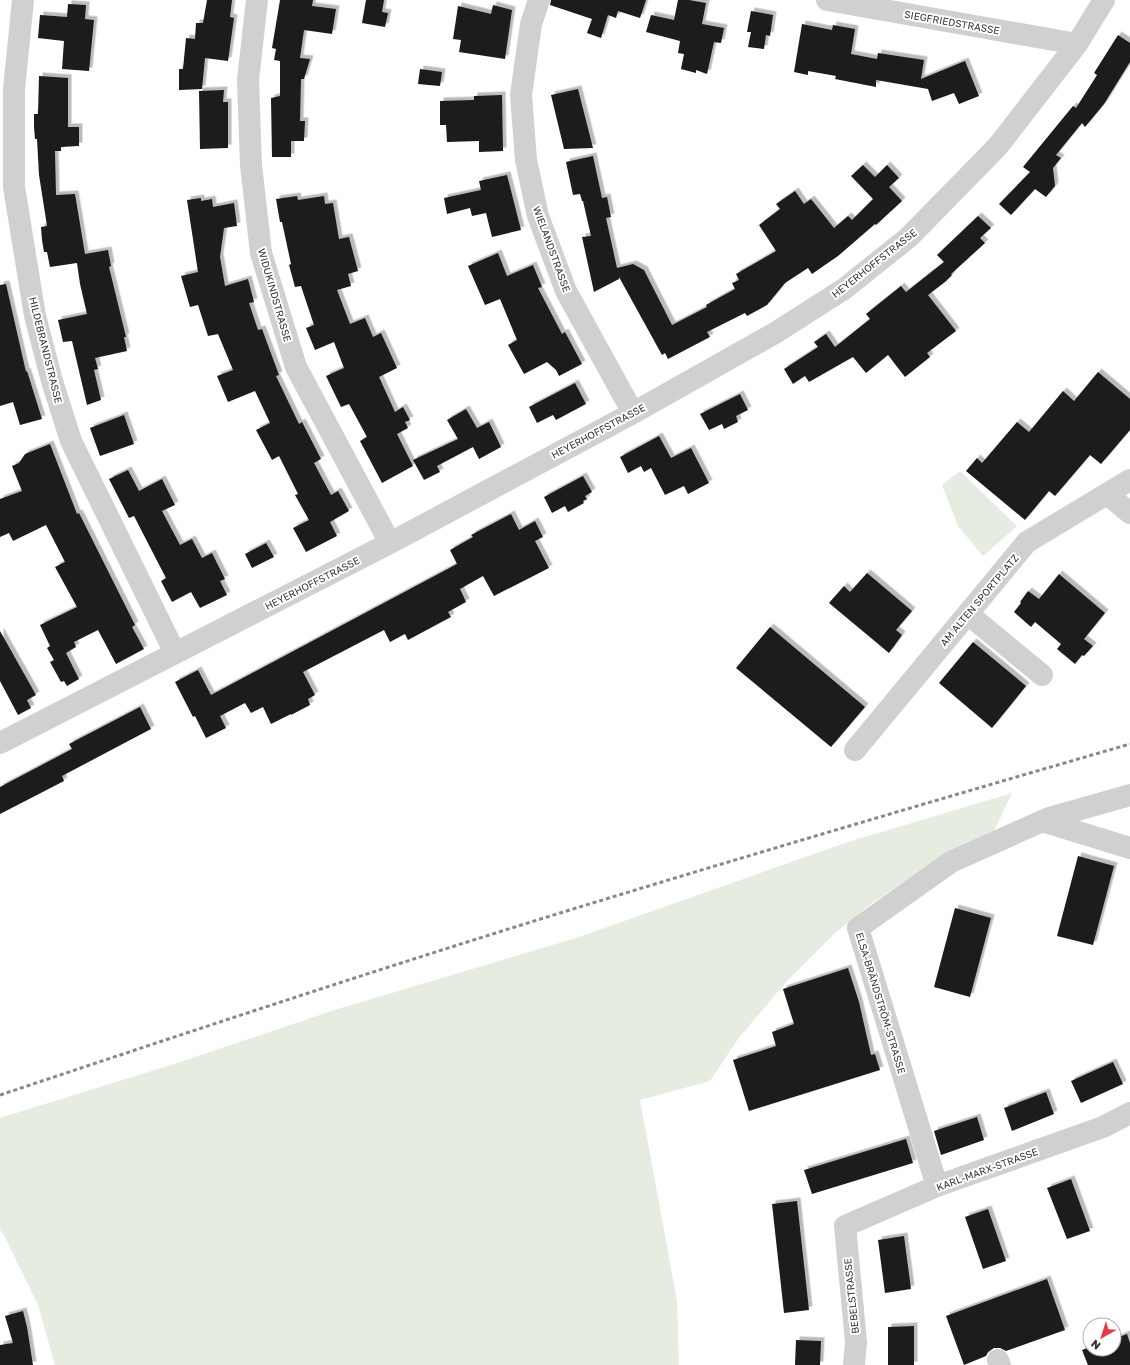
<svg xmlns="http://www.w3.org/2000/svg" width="1130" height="1365" font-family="'Golos Text',sans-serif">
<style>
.green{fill:#e6ecdf}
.building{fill:#1a1a1a;filter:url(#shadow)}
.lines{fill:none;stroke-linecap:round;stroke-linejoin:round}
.minor{stroke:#d0d0d0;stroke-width:22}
.rail{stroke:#888;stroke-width:3;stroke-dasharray:4 3;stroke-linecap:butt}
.labels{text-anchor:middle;stroke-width:4;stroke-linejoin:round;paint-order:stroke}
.street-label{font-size:10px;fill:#333;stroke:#fff}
</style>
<defs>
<filter id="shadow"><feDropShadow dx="3.5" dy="-3.5" stdDeviation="0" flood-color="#0004"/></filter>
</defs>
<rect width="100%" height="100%" fill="#fff"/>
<path class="green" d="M 960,471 L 1017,526 L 983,556 L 958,526 L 942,485 Z
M 1012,793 L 994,831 L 939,859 L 869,905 L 834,934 L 785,983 L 738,1039 L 710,1081 L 640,1100 L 677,1301 L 679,1365 L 55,1365 L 38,1305 L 4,1235 L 0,1230 L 0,1118 L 174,1064 L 338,1009 L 576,938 L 848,842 Z"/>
<path class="building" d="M 207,0 L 232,0 L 230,17 L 234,18 L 228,61 L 205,58 L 202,89 L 179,90 L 179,69 L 183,69 L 186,38 L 195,39 L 196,23 L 203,23 Z
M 280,0 L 313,0 L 312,6 L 336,9 L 332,34 L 304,30 L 300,58 L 310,59 L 304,79 L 301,79 L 300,121 L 305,121 L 304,141 L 291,141 L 291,157 L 272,157 L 271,98 L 280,96 L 280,61 L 274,60 L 276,49 L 272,48 Z
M 366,0 L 384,0 L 382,12 L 388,13 L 385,27 L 362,23 Z
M 551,0 L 646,0 L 640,18 L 618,11 L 616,18 L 608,15 L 601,38 L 587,33 L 592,19 L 550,5 Z
M 678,0 L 689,0 L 706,3 L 702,24 L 724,28 L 721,43 L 714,42 L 707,74 L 696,70 L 696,73 L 681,69 L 684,54 L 678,53 L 680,41 L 646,32 L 651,15 L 674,20 Z
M 68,4 L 86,5 L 85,19 L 94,20 L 89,71 L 62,69 L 64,41 L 38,38 L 40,15 L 67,17 Z
M 493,5 L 512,10 L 505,59 L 459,52 L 461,40 L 453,39 L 458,6 L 491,14 Z
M 751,11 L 773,15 L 770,36 L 766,35 L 764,49 L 748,47 L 751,32 L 747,32 Z
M 802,24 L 832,30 L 833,25 L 855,29 L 851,54 L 877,59 L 878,53 L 924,60 L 921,79 L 965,61 L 979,96 L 959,104 L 954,93 L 932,101 L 928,89 L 876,80 L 876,87 L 835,79 L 836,76 L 808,71 L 808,75 L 794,72 Z
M 1118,35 L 1130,43 L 1130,62 L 1104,104 L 1085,127 L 1082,123 L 1056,155 L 1061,158 L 1053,168 L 1055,186 L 1046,197 L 1035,189 L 1011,215 L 999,204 L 1030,172 L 1023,167 L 1073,106 L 1076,108 L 1097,75 L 1094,73 Z
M 420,69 L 442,72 L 440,86 L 418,84 Z
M 39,76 L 68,78 L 68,127 L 79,127 L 79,146 L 61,147 L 61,151 L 55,151 L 56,195 L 75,194 L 85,254 L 108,250 L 111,266 L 109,267 L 126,337 L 124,337 L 127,351 L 95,358 L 98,369 L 94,370 L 101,400 L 87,405 L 72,341 L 63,342 L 58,320 L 87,314 L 80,284 L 77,263 L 50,267 L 47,252 L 44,252 L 42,240 L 41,227 L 47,226 L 39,175 L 37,139 L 35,139 L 34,127 L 34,114 L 38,114 Z
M 578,89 L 593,148 L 564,149 L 551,95 Z
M 224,90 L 223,102 L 228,102 L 228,148 L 200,149 L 199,91 Z
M 502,95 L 503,151 L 479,152 L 479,141 L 447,142 L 446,125 L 440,125 L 440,101 L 474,100 L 474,96 Z
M 593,156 L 602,198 L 607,197 L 611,217 L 606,218 L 617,268 L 633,264 L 644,270 L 672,325 L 707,307 L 706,305 L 735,289 L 732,283 L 739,280 L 736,274 L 776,251 L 759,225 L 780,209 L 776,204 L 795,191 L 804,204 L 811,199 L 834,228 L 848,216 L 852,220 L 873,199 L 851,176 L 863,165 L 875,177 L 887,165 L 899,178 L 889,187 L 902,201 L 876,225 L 875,224 L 838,256 L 822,267 L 812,274 L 808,268 L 785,283 L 767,305 L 747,316 L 745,313 L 707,332 L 710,337 L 668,359 L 665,353 L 662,355 L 619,277 L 619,279 L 594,292 L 582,237 L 591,236 L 583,201 L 582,201 L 580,194 L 573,195 L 566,162 Z
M 507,175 L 521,230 L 492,237 L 486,213 L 472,216 L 470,208 L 447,214 L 444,198 L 481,190 L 479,181 Z
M 297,196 L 298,200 L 324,196 L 325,204 L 333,203 L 339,239 L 349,237 L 358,271 L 348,274 L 351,286 L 337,290 L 350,324 L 365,318 L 373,337 L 381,333 L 397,368 L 379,377 L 395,412 L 403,407 L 410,420 L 405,422 L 408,428 L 397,434 L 413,466 L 382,483 L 360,441 L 367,437 L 349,404 L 341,407 L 326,376 L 344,368 L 334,342 L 315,350 L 306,328 L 314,325 L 301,286 L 295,287 L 289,265 L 291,264 L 282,222 L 280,222 L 276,199 Z
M 201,198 L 201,201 L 212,199 L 213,207 L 234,203 L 237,226 L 224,228 L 220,257 L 225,286 L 248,279 L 254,302 L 249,303 L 258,330 L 262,329 L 279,375 L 276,376 L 299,424 L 302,422 L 321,459 L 314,463 L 331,495 L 338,491 L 349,511 L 330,522 L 337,536 L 306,552 L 293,528 L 309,520 L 295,495 L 298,494 L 279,456 L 272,460 L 256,430 L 270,423 L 255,391 L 228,402 L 217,376 L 233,370 L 218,334 L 208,336 L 198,305 L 190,307 L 181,276 L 198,272 L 187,200 Z
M 978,216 L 991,228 L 980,238 L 985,243 L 951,274 L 952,275 L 945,282 L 928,295 L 956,331 L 927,353 L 930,357 L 905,377 L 888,355 L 866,373 L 853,357 L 809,382 L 805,376 L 793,384 L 784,369 L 818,347 L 814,342 L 826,334 L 835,347 L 870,319 L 866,314 L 901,286 L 906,292 L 944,262 L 937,255 Z
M 498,253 L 507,276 L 533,265 L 542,287 L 538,288 L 562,334 L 565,332 L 582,364 L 559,376 L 556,370 L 547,362 L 524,374 L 508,345 L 517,340 L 500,299 L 485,305 L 468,266 Z
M 6,284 L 26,372 L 27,371 L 42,419 L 20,425 L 13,402 L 0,406 L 0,285 Z
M 1098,372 L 1130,399 L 1130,430 L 1101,464 L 1090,455 L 1055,496 L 1049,491 L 1025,520 L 966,471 L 977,458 L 982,463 L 1017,422 L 1029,432 L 1063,391 L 1074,401 Z
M 575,383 L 586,404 L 556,420 L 553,415 L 537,423 L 529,407 Z
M 740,394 L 748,410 L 736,416 L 738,422 L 724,429 L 722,424 L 709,430 L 700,414 Z
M 466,409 L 477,428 L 489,422 L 501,447 L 479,459 L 473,447 L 437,466 L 440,472 L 424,480 L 413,460 L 458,439 L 447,420 Z
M 124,415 L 134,444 L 100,456 L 90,428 Z
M 659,436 L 671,458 L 691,448 L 709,483 L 688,494 L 684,486 L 665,495 L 651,468 L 644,472 L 641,466 L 628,473 L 620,457 Z
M 50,444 L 77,514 L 79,513 L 135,625 L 132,627 L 144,649 L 116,664 L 98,630 L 74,642 L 76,647 L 66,653 L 79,679 L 67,686 L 64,681 L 61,682 L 50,662 L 54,660 L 47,648 L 50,646 L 40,625 L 77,607 L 55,567 L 65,562 L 46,525 L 13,541 L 9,533 L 0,537 L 0,499 L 22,491 L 12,466 L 19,463 L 25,454 Z
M 128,470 L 139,491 L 162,479 L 175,505 L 162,511 L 180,545 L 192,539 L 202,558 L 212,553 L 225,579 L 220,581 L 227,595 L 200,608 L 191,592 L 172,602 L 161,581 L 166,578 L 152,551 L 134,516 L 129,518 L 109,479 Z
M 583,476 L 592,492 L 585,496 L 587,499 L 583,501 L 584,503 L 568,512 L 565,506 L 552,513 L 544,497 Z
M 511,514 L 519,530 L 535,521 L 543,537 L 535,541 L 549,568 L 494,596 L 483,576 L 460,589 L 466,602 L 448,612 L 451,617 L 408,640 L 405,634 L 390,642 L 384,630 L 303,672 L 315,695 L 308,699 L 310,705 L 291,715 L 291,714 L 271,724 L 263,707 L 251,713 L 245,703 L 220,716 L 226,728 L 206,738 L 195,716 L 193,717 L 175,682 L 198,670 L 211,695 L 457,564 L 450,550 L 473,537 L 471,535 Z
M 266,543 L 274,557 L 252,568 L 245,554 Z
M 867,573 L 912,611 L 896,630 L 902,635 L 889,653 L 829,603 L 844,586 L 850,592 Z
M 1059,574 L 1105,613 L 1084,639 L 1093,646 L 1084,656 L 1082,655 L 1075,664 L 1057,649 L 1061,644 L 1035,622 L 1031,627 L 1014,612 L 1021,603 L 1020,602 L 1028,591 L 1039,599 Z
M 770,627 L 865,707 L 831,747 L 736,668 Z
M 0,631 L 36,695 L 27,700 L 31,708 L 18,715 L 0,681 Z
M 973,642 L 1026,686 L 992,728 L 939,683 Z
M 140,707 L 151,729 L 62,776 L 64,781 L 0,814 L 0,787 L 72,749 L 69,744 Z
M 1078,856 L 1114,866 L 1093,945 L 1057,936 Z
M 955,908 L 991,918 L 970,997 L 934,987 Z
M 848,968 L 859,1002 L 871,1055 L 875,1054 L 880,1070 L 749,1111 L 733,1060 L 776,1046 L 772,1032 L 794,1024 L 783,989 Z
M 1113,1062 L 1123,1084 L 1081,1103 L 1071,1081 Z
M 1046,1092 L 1054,1114 L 1012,1131 L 1004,1108 Z
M 977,1117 L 984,1140 L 941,1155 L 934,1131 Z
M 906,1139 L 913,1163 L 812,1194 L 804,1170 Z
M 1071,1179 L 1090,1231 L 1067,1239 L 1047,1188 Z
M 797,1201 L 809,1310 L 784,1313 L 772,1204 Z
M 988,1209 L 1006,1261 L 983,1269 L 965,1217 Z
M 904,1236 L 911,1289 L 885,1293 L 878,1240 Z
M 1047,1279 L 1065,1330 L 1006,1351 L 1000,1348 L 994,1348 L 988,1352 L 986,1356 L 964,1365 L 946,1316 Z
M 23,1311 L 27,1327 L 33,1365 L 0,1365 L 0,1345 L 13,1343 L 5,1316 Z
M 914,1326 L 914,1365 L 888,1365 L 888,1327 Z
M 1127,1334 L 1130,1343 L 1130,1365 L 1088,1365 L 1082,1350 L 1090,1347 L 1090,1349 L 1114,1349 L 1114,1339 Z
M 796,1340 L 821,1341 L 820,1365 L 795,1365 Z"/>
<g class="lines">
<path class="minor" d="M 23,0 L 14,89 L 14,187 L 35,316 L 52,381 L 71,441 L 175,653
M 257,0 L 248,80 L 251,165 L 261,253 L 296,367 L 390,543
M 539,0 L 531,24 L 521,95 L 526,160 L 538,216 L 566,291 L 633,413
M 827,0 L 1077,44
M 1107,494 L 1130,513
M 968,614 L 1042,675
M 0,743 L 390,543 L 633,413 L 775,333 L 844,289 L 909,237 L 998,146 L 1077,44 L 1104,0
M 855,750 L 1027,542 L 1130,480
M 1042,821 L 1130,848
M 937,1186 L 858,928 L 951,862 L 1049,818 L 1130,795
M 998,1360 L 1000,1365
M 854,1365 L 856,1342 L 845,1226 L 937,1186 L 1103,1127 L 1130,1113"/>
<path class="rail" d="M 0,1095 C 186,1033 372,971 560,913 C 749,855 940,799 1130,744"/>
</g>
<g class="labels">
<g class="street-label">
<text transform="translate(952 22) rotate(10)" y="4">SIEGFRIEDSTRASSE</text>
<text transform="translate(552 249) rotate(70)" y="4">WIELANDSTRASSE</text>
<text transform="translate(874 263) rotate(-38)" y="4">HEYERHOFFSTRASSE</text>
<text transform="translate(275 295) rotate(74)" y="4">WIDUKINDSTRASSE</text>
<text transform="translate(46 350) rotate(76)" y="4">HILDEBRANDSTRASSE</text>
<text transform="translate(598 431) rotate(-28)" y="4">HEYERHOFFSTRASSE</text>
<text transform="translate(312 583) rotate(-27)" y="4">HEYERHOFFSTRASSE</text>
<text transform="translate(979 600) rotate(-50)" y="4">AM ALTEN SPORTPLATZ</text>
<text transform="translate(881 1003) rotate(73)" y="4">ELSA-BRÄNDSTRÖM-STRASSE</text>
<text transform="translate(987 1169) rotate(-20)" y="4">KARL-MARX-STRASSE</text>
<text transform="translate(851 1296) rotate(-96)" y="4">BEBELSTRASSE</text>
</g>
</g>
<g transform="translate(1102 1337) rotate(219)"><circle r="19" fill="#ffffff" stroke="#adadad"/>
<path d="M0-3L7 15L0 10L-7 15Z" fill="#e63946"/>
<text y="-6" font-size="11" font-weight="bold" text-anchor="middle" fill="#333333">N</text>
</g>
</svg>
